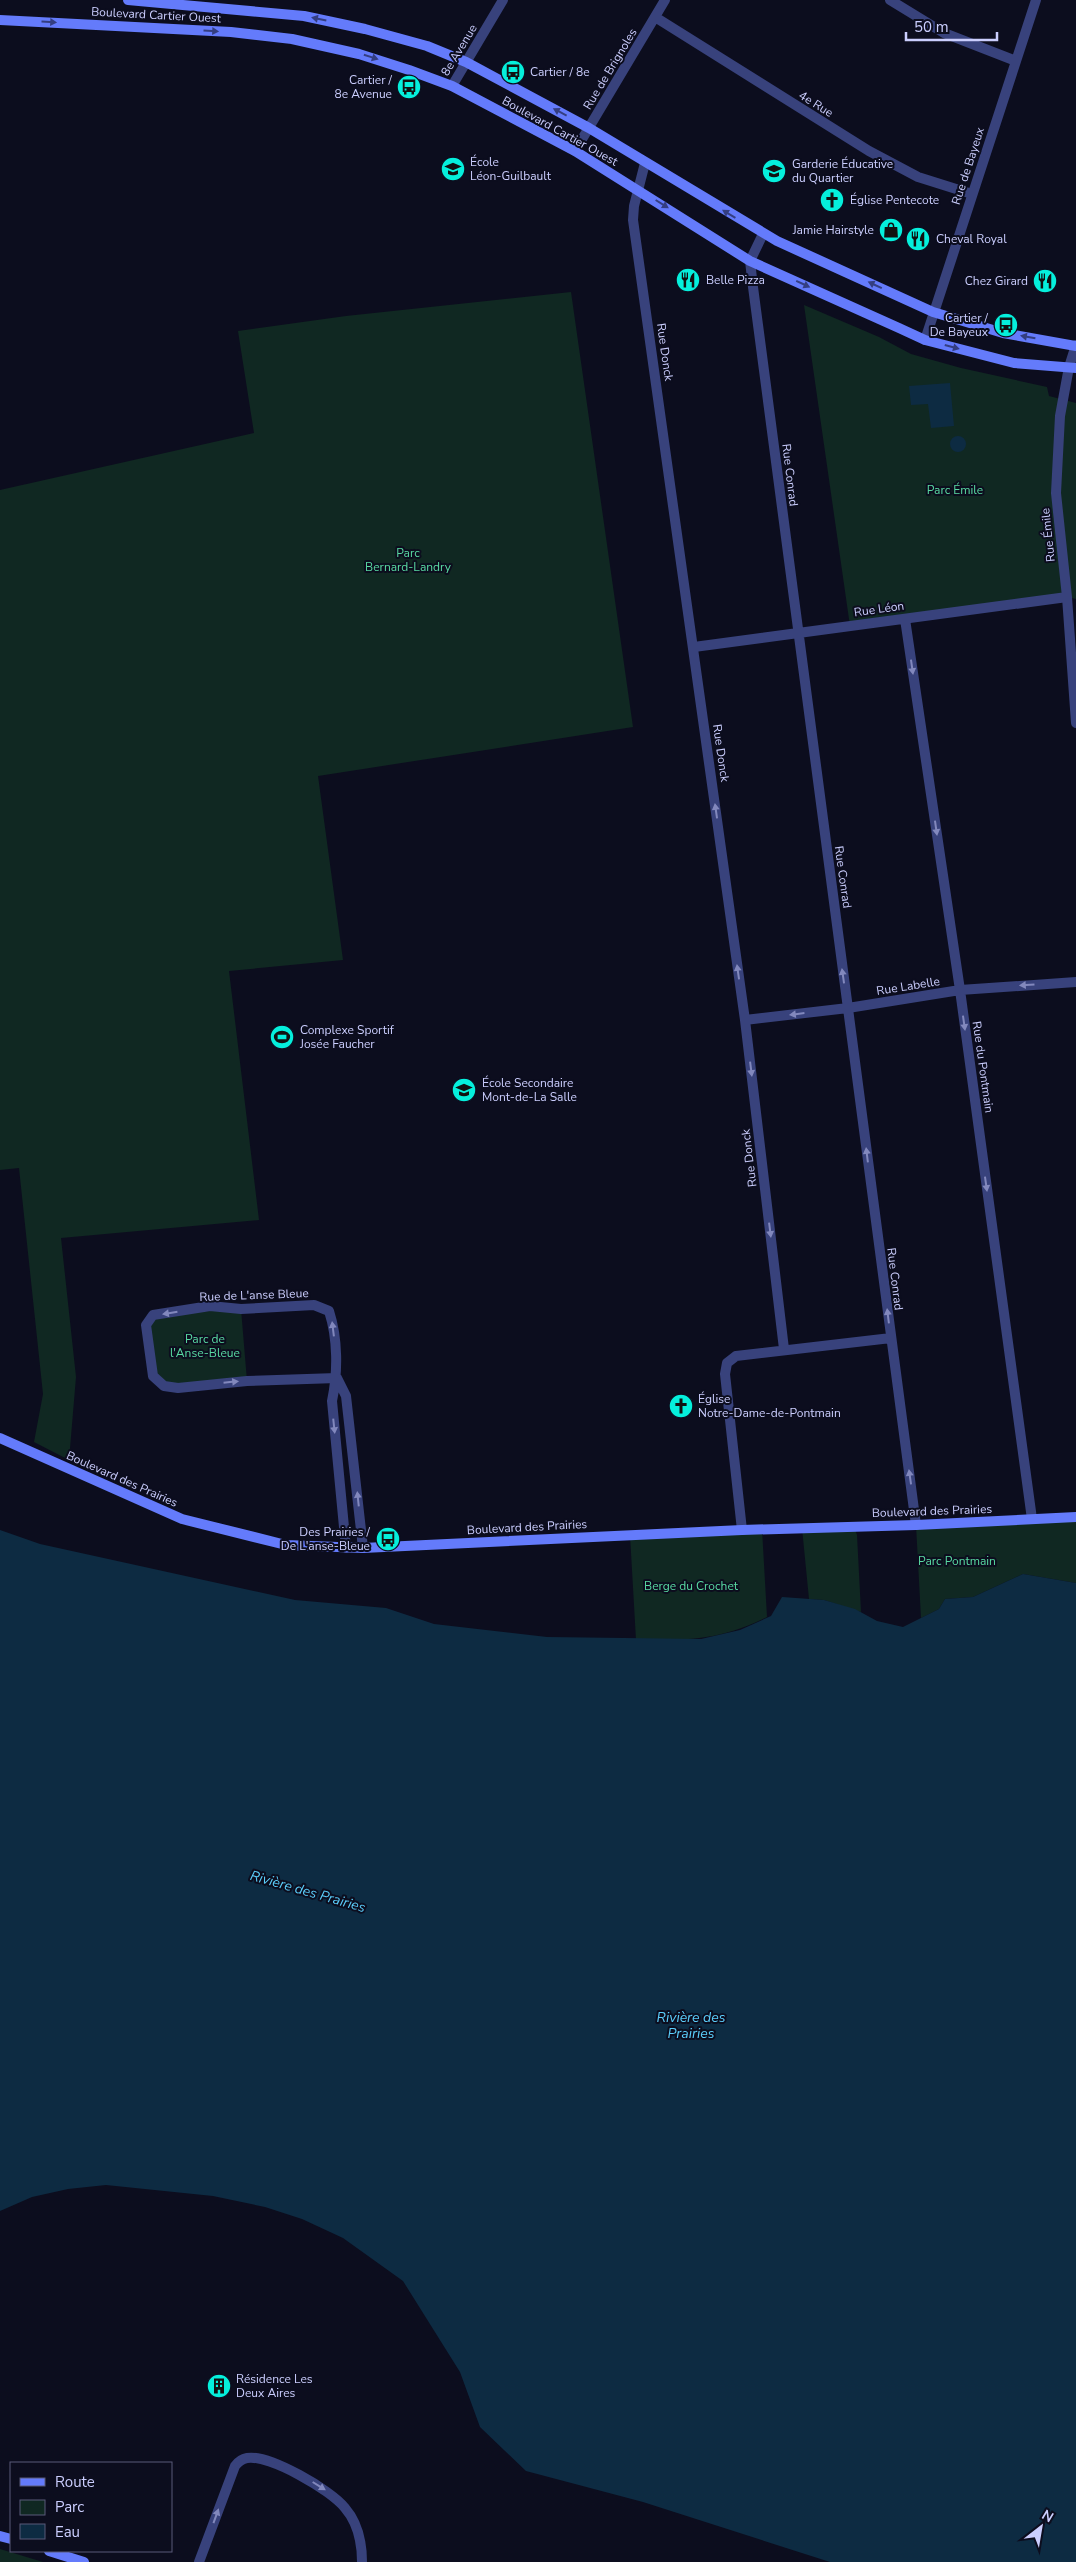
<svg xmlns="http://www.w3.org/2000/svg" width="1076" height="2562" font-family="'Nunito Sans',sans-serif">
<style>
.green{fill:#102822}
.water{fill:#0d2b42}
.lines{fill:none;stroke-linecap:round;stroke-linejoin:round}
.street{stroke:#38427c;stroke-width:10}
.secondary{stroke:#647bfb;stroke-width:10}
.oneway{fill:#343e81}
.oneway2{fill:#8288bd}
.labels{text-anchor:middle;stroke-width:4;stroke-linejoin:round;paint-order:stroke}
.street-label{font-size:12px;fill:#cbcefe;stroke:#0c0d1e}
.poi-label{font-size:12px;fill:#cbcefe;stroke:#0c0d1e;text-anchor:start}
.park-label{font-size:12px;fill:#59dba3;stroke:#0c0d1e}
.water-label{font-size:14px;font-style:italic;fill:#5bcefb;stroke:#0c0d1e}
</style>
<rect width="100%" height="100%" fill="#0c0d1e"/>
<path class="green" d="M 571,292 L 633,727 L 318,776 L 343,960 L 229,971 L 259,1220 L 61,1238 L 76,1377 L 69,1460 L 34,1442 L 43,1394 L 19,1168 L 0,1170 L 0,490 L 254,433 L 238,331 L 346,316 Z
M 804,305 L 879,337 L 911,354 L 961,368 L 1047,387 L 1049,396 L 1076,403 L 1076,599 L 1067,597 L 850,626 Z
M 241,1309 L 247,1381 L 178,1388 L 153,1376 L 146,1325 L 153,1315 Z
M 1076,1517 L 1076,1583 L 1023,1574 L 973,1597 L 945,1599 L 939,1609 L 921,1618 L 916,1525 Z
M 854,1527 L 857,1535 L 861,1612 L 824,1600 L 809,1599 L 802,1528 Z
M 762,1529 L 767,1617 C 717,1641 689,1640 636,1640 L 630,1535 Z
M 0,2549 L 43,2562 L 0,2562 Z"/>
<path class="water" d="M 950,383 L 954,426 L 931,428 L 928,404 L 911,405 L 909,386 Z
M950 444a8 8 0 1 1 16 0a8 8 0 1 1-16 0Z
M 0,1530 L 40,1544 L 295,1600 L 386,1608 L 434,1624 L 547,1637 L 701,1639 L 740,1630 L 771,1616 L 782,1597 L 824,1600 L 855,1609 L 877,1621 L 903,1627 L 939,1609 L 945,1599 L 973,1597 L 1023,1574 L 1076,1583 L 1076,2562 L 830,2562 L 643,2502 L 526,2471 L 480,2427 L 460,2372 L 403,2281 L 343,2238 L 302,2219 L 265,2207 L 213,2196 L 106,2185 L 68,2189 L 32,2197 L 0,2211 Z"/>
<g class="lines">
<path class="street" d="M 890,0 L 944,33 L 1016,61
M 655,17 L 869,151 L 918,177 L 972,194
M 452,86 L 503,0
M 575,151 L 665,0
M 645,163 L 634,206 L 633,220 L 745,1020 L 784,1349
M 763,234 L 750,261 L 753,287 L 916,1525
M 925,340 L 1036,0
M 1076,345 L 1069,367 L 1060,416 L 1056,493 L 1067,597 L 1076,723
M 905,619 L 960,990 L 1032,1519
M 694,647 L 1067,597
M 745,1020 L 848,1008 L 960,990 L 1076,982
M 337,1378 L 247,1381 L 178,1388 L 164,1386 L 153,1376 L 146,1325 L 153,1315 L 210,1306 L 241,1309 L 314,1305 L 329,1311 C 338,1339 338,1372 332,1401 L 346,1548
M 337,1378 L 346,1396 L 363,1548
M 742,1530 L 725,1374 L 727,1363 L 736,1356 L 891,1338
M 199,2562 L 235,2466 C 238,2462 241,2459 247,2458 C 269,2454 331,2490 345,2508 C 358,2523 362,2542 362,2562"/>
<path class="secondary" d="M 128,0 L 304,16 L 365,29 L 427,46 L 466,62 L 589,128 L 777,241 L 933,312 L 1003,333 L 1076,346
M 0,20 L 231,32 L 292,39 L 359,54 L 409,70 L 452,86 L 575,151 L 750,261 L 899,328 L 925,340 L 1014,363 L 1076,368
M 0,1438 L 182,1519 L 286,1545 L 363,1548 L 742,1530 L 916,1525 L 1076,1517
M 0,2536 L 11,2539
M 49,2551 L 84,2562"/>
</g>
<defs><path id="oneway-solid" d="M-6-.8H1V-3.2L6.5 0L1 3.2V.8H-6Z" transform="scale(1.25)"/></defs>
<g class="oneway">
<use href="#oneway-solid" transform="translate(319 19) rotate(-168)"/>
<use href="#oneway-solid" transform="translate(49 22) rotate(3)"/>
<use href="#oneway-solid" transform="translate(211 31) rotate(3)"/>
<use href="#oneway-solid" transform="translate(371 57) rotate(18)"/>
<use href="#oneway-solid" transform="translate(560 112) rotate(-152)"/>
<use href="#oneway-solid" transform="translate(662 204) rotate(32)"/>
<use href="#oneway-solid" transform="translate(729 214) rotate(-149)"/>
<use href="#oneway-solid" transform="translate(803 284) rotate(25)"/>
<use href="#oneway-solid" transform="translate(875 285) rotate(-155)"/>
<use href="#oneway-solid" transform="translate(1028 337) rotate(-170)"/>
<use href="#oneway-solid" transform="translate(952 347) rotate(15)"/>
</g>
<g class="oneway2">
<use href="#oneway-solid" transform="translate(912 667) rotate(82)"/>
<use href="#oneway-solid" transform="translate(716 811) rotate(-98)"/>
<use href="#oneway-solid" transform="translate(936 828) rotate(82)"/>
<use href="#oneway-solid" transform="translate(738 972) rotate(-98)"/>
<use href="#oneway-solid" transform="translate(843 976) rotate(-98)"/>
<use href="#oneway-solid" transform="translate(1027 985) rotate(176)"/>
<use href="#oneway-solid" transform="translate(797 1014) rotate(173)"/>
<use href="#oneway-solid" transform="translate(964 1023) rotate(82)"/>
<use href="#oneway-solid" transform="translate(751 1069) rotate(83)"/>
<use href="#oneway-solid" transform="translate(867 1155) rotate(-97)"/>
<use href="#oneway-solid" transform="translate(986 1184) rotate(82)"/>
<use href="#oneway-solid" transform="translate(770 1230) rotate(83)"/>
<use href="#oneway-solid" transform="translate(170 1313) rotate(171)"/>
<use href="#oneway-solid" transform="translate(888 1316) rotate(-97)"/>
<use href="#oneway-solid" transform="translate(333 1329) rotate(-97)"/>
<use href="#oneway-solid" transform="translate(231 1382) rotate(-6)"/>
<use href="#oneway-solid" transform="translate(334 1426) rotate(84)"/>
<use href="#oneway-solid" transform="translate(910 1477) rotate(-98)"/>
<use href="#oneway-solid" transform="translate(358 1499) rotate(-96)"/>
<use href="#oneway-solid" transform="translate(319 2486) rotate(32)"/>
<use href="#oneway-solid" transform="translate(216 2516) rotate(-70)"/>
</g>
<defs>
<g id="bus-disc" transform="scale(1.25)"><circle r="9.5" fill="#05efdc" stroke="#0c0d1e"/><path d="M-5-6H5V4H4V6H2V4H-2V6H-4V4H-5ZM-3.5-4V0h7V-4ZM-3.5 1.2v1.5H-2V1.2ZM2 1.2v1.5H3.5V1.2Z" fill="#111"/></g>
<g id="school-disc" transform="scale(1.25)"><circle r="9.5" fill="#05efdc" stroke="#0c0d1e"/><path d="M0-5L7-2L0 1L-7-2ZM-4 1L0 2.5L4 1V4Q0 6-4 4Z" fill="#111"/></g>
<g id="church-disc" transform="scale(1.25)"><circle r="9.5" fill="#05efdc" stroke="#0c0d1e"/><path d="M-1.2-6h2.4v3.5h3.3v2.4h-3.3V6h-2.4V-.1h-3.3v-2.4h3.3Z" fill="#111"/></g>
<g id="shop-disc" transform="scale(1.25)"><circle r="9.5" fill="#05efdc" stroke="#0c0d1e"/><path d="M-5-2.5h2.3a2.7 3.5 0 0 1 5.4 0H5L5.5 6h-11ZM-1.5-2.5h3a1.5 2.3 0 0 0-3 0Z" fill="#111"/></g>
<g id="restaurant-disc" transform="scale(1.25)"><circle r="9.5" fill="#05efdc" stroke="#0c0d1e"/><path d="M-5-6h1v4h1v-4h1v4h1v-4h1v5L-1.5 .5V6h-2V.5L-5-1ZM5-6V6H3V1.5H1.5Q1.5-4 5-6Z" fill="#111"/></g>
<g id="stadium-disc" transform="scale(1.25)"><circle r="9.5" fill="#05efdc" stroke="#0c0d1e"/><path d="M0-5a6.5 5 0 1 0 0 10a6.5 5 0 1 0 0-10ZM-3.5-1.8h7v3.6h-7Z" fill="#111"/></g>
<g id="building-disc" transform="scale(1.25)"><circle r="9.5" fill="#05efdc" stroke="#0c0d1e"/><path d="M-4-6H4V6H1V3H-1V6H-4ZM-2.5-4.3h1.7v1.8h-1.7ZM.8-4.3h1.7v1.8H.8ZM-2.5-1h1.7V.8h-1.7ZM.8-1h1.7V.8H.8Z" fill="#111"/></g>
</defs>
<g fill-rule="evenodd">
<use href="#bus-disc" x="513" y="72"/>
<use href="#bus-disc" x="409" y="87"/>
<use href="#school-disc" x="453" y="169"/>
<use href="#school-disc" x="774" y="171"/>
<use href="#church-disc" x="832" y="200"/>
<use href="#shop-disc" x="891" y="230"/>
<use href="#restaurant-disc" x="918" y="239"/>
<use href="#restaurant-disc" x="688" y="280"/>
<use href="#restaurant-disc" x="1045" y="281"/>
<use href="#bus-disc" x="1006" y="325"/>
<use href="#stadium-disc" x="282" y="1037"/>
<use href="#school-disc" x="464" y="1090"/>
<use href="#church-disc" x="681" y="1406"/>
<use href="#bus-disc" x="388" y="1539"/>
<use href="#building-disc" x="219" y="2386"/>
</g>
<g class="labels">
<g class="street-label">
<text transform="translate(156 15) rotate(3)" y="4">Boulevard Cartier Ouest</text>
<text transform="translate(459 50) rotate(-59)" y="4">8e Avenue</text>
<text transform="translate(610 69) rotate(-59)" y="4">Rue de Brignoles</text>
<text transform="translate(816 104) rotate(32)" y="4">4e Rue</text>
<text transform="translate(560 131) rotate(29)" y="4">Boulevard Cartier Ouest</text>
<text transform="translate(968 166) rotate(-72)" y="4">Rue de Bayeux</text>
<text transform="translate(665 352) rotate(82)" y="4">Rue Donck</text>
<text transform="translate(790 475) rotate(83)" y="4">Rue Conrad</text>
<text transform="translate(1048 535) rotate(-96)" y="4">Rue Émile</text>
<text transform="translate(879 609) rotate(-8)" y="4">Rue Léon</text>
<text transform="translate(721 753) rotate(82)" y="4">Rue Donck</text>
<text transform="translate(843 877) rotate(82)" y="4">Rue Conrad</text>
<text transform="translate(908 986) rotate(-9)" y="4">Rue Labelle</text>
<text transform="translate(983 1067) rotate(82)" y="4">Rue du Pontmain</text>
<text transform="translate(749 1158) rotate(-97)" y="4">Rue Donck</text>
<text transform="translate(895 1279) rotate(83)" y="4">Rue Conrad</text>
<text transform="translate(254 1295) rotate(-2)" y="4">Rue de L'anse Bleue</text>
<text transform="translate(122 1479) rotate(24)" y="4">Boulevard des Prairies</text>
<text transform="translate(932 1511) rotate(-2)" y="4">Boulevard des Prairies</text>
<text transform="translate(527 1527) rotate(-3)" y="4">Boulevard des Prairies</text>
</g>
<g class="poi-label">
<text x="530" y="76">Cartier / 8e</text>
<text x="392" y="84" text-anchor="end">Cartier /<tspan x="392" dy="14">8e Avenue</tspan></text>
<text x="470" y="166">École<tspan x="470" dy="14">Léon-Guilbault</tspan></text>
<text x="792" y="168">Garderie Éducative<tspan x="792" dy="14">du Quartier</tspan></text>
<text x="850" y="204">Église Pentecote</text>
<text x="874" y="234" text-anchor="end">Jamie Hairstyle</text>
<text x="936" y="243">Cheval Royal</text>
<text x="706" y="284">Belle Pizza</text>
<text x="1028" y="285" text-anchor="end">Chez Girard</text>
<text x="988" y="322" text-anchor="end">Cartier /<tspan x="988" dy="14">De Bayeux</tspan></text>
<text x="300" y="1034">Complexe Sportif<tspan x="300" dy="14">Josée Faucher</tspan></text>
<text x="482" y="1087">École Secondaire<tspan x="482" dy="14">Mont-de-La Salle</tspan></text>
<text x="698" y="1403">Église<tspan x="698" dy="14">Notre-Dame-de-Pontmain</tspan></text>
<text x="370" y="1536" text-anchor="end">Des Prairies /<tspan x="370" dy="14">De L'anse-Bleue</tspan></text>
<text x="236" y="2383">Résidence Les<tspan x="236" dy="14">Deux Aires</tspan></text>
</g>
<g class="park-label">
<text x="955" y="494">Parc Émile</text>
<text x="408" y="557">Parc<tspan x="408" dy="14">Bernard-Landry</tspan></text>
<text x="205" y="1343">Parc de<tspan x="205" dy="14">l'Anse-Bleue</tspan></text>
<text x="957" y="1565">Parc Pontmain</text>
<text x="691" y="1590">Berge du Crochet</text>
</g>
<g class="water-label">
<text transform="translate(308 1891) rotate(16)" y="5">Rivière des Prairies</text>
<text x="691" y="2022">Rivière des<tspan x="691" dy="16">Prairies</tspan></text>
</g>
</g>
<rect x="10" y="2462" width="162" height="90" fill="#0c0d1e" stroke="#585a78"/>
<rect x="20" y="2478" width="25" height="8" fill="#647bfb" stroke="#585a78"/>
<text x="55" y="2487" font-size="15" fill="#cbcefe">Route</text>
<rect x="20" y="2500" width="25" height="15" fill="#102822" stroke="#585a78"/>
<text x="55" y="2512" font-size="15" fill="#cbcefe">Parc</text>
<rect x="20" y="2524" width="25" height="15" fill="#0d2b42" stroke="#585a78"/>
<text x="55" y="2537" font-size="15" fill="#cbcefe">Eau</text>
<g transform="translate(1041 2527) rotate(31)" stroke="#0c0d1e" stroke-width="4" paint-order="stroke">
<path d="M0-4L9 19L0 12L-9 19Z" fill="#cbcefe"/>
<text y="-8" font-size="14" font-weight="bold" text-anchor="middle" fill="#cbcefe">N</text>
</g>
<path d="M906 32v8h91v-8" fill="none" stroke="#cbcefe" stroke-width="2.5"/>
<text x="914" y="32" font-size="15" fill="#cbcefe" stroke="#0c0d1e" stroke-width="4" paint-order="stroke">50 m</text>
</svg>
